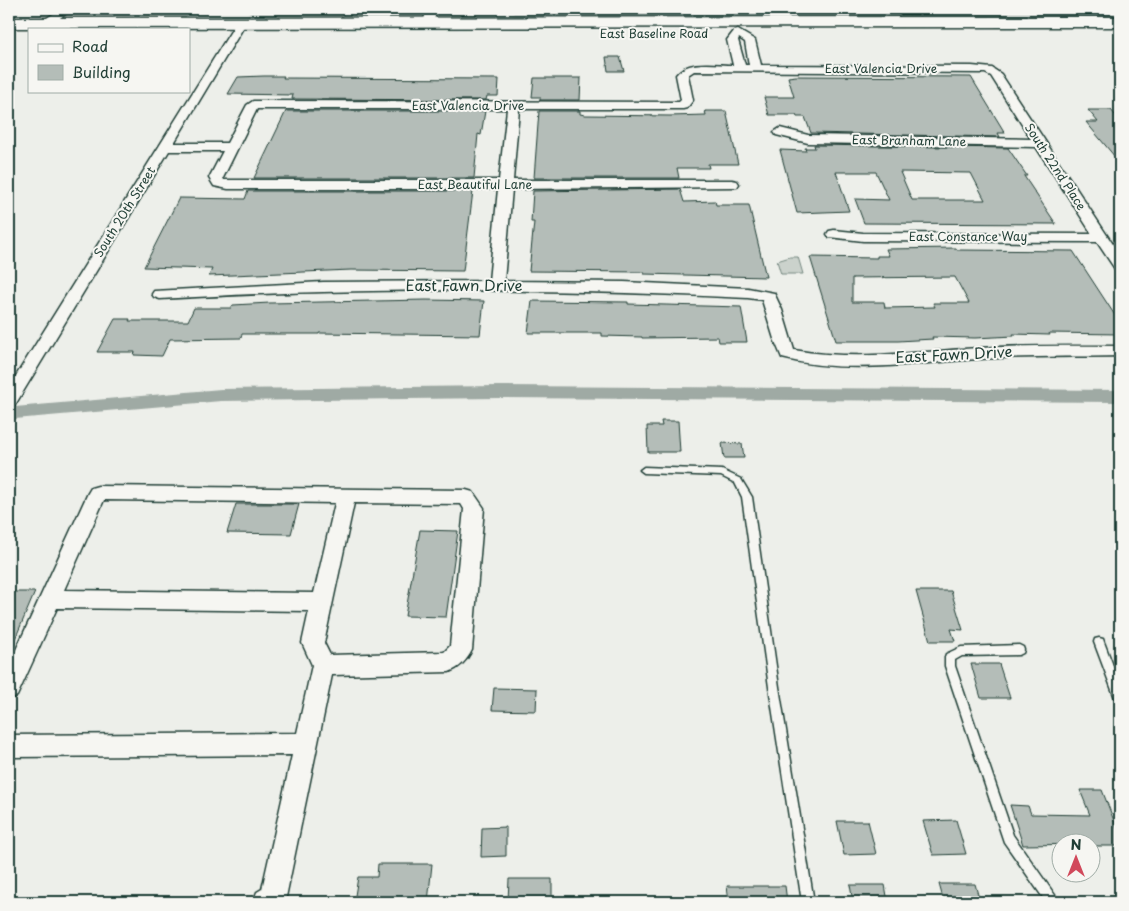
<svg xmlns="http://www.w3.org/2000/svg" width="1129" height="911" font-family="'Playpen Sans',sans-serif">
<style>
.built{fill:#dce0db}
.green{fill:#cbd2cc;stroke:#758880}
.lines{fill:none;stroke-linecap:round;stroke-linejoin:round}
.canal{fill:#9faaa4;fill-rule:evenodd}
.building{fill:#b4bdb8;stroke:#1f3d34;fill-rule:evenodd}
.lane-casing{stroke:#1f3d34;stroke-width:3}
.street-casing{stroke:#1f3d34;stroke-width:3}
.primary-casing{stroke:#1f3d34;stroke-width:3}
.lane{fill:#f6f6f2;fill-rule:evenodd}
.street{fill:#f6f6f2;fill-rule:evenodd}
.primary{fill:#f6f6f2;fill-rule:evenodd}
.labels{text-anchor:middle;stroke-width:4;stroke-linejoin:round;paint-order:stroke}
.far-street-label{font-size:12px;fill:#1f3d34;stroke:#f6f6f2}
.street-label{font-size:15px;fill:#1f3d34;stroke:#f6f6f2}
</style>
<rect width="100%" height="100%" fill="#edefea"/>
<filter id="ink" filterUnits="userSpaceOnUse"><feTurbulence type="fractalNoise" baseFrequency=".02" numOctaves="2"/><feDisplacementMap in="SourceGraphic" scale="10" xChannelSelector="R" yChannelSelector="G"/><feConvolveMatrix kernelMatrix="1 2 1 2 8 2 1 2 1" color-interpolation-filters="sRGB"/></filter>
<g filter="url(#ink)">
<path class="built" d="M 251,9 L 347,9 L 343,19 L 245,19 Z
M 514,9 L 1120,9 L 1120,16 L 1092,18 L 751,17 L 718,19 L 513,19 Z"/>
<path class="green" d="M 790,257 L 798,257 L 803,274 L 781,274 L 777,261 Z"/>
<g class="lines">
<path class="canal" d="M 499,386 L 1120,390 L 1120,402 L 499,398 L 221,401 L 15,419 L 9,417 L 9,409 L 15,407 L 221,389 Z"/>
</g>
<path class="building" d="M 606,57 L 620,57 L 624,71 L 608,71 Z
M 264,76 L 284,76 L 283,78 L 499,79 L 498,96 L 487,96 L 486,100 L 292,99 L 293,95 L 228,94 L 238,77 Z
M 796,76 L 971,77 L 1005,133 L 998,133 L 1000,137 L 811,133 L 805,117 L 797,117 L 796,115 L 769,115 L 764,97 L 794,97 L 788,77 Z
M 534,78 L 581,78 L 580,100 L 540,100 L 540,97 L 532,97 Z
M 1088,110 L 1111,110 L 1120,121 L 1120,163 L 1086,122 L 1098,122 Z
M 286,111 L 485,111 L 481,135 L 478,134 L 474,178 L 254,178 Z
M 539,111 L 580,111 L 580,114 L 585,115 L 670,116 L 706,115 L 705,111 L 726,111 L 738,164 L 708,164 L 709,168 L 677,168 L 679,178 L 534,178 Z
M 814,145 L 1008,148 L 1027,176 L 1024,176 L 1056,224 L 864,223 L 855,199 L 889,200 L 876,172 L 836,172 L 849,211 L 797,213 L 780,150 L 806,151 L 805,148 L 815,148 ZM 900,172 L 971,173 L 985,200 L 912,200 Z
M 680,189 L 684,202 L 715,201 L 716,205 L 749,205 L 766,277 L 644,274 L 644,272 L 529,271 L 534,222 L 531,222 L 533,191 Z
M 248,191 L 473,191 L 463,271 L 351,270 L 209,276 L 212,269 L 144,267 L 179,198 L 245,199 Z
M 956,248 L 957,250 L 1073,251 L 1120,323 L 1120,334 L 1049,333 L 1050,335 L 1013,334 L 1014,336 L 975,338 L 932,337 L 933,339 L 898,341 L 836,341 L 810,257 L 877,258 L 877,256 L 889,256 L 886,249 ZM 955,277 L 969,303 L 933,303 L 935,307 L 885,308 L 884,302 L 852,302 L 852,278 Z
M 426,300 L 484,301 L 480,335 L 319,333 L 319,334 L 242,334 L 241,338 L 170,339 L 162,356 L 134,355 L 135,352 L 97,352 L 115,319 L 130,319 L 129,321 L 188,321 L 194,308 L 231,308 L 233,305 L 270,303 Z
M 532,301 L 628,302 L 628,304 L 741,307 L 747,342 L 719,342 L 718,337 L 642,338 L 642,337 L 602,336 L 602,333 L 528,333 Z
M 661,421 L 678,421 L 680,452 L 648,452 L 647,426 L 662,426 Z
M 722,443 L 742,444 L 744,458 L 724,458 Z
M 236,504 L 299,504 L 291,534 L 227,533 Z
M 420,530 L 458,531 L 446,617 L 405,616 Z
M 916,591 L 951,591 L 963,630 L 951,629 L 955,641 L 930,641 Z
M 9,592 L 35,592 L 9,653 Z
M 971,664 L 999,664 L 1010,698 L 981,698 Z
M 494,688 L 537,689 L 536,711 L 492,710 Z
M 1080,790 L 1102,790 L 1120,836 L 1120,846 L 1092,846 L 1092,844 L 1023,845 L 1010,805 L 1028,806 L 1031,814 L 1090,815 Z
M 956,820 L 966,854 L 933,855 L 923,821 Z
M 837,821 L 868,821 L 876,854 L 844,855 Z
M 506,827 L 506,856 L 481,857 L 482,828 Z
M 378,864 L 432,864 L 428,902 L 354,902 L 358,877 L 377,877 Z
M 509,879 L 552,879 L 552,902 L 508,902 Z
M 939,884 L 975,884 L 980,902 L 944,902 Z
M 850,885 L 885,885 L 888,902 L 853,902 Z
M 727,886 L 785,886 L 787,902 L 729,902 Z"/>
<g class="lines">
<g class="lane-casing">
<path id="lane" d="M 644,467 L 722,470 L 741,479 L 752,497 L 779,687 L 814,902 L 802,902 L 769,687 L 742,497 L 735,483 L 721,476 L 644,473 L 640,470 Z
M 1099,638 L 1103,639 L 1104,642 L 1120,684 L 1120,703 L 1116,701 L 1115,698 L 1094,642 L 1095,639 Z
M 1019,645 L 1023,647 L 1024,650 L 1023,653 L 1019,655 L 962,656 L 955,660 L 955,666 L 1013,835 L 1057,898 L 1059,902 L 1046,902 L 1004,842 L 945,666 L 945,657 L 946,654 L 961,647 Z"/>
</g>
<g class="street-casing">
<path id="street" d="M 61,9 L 72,9 L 45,29 L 34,29 L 42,21 Z
M 427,9 L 437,9 L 433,23 L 428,26 L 423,23 Z
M 241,20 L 246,23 L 174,143 L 227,143 L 247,105 L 253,101 L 679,102 L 681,100 L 676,75 C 688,59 715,65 733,65 L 727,40 L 734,31 L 738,30 L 755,40 L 761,65 L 972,66 L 992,68 L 1001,74 L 1120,255 L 1120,270 L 1115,269 L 1097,242 L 863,241 L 829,237 L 827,234 L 829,231 L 834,230 L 863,233 L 1092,234 L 1036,147 L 808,143 L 776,135 L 774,132 L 780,128 L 808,135 L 1031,139 L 991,76 L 985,73 L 694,71 L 688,75 L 693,100 L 687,108 L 683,109 L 519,109 L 513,180 L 732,180 L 737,181 L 739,184 L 737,187 L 512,189 L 504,281 L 624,282 L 748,288 L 774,293 L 782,310 L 794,350 C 855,361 917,352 978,348 C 1025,345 1073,346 1120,346 L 1120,356 C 1073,357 1026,356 979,359 C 915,363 845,375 782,358 L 774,339 L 762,300 L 748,298 C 607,291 465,288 323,292 C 269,293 214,296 160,299 L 154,297 L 152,294 L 154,291 L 323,282 L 489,281 L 498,189 L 228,189 L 214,186 L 209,178 L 223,151 L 169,151 L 15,405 L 9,407 L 9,387 L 236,23 ZM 739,38 L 745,42 L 749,65 L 745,65 L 738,40 ZM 257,109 L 507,109 L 499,180 L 224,180 L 223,178 Z
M 98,486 L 466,490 L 473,492 L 484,508 L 472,650 C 467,660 460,668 449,672 L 332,675 L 285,902 L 253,902 L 257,892 L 262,889 L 292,755 L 9,757 L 9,735 L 297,733 L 312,665 L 302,643 L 309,611 L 57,608 L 17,696 L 9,699 L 9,665 L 88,493 L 91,488 ZM 104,500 L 335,503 L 314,593 L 64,590 ZM 354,503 L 461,504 L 464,509 L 450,646 L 444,652 L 330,655 L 324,643 Z"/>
</g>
<g class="primary-casing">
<path id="primary" d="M 1120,17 L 1120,27 L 9,28 L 9,18 Z"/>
</g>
<use href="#lane" class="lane"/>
<use href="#street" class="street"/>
<use href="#primary" class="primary"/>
</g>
</g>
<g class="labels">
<g class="far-street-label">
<text x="654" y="38">East Baseline Road</text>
<text x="881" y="73">East Valencia Drive</text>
<text x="468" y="110">East Valencia Drive</text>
<text transform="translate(909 141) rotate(1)" y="4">East Branham Lane</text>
<text transform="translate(1055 167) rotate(57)" y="4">South 22nd Place</text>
<text x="475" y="189">East Beautiful Lane</text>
<text transform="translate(125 212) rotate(-58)" y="4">South 20th Street</text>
<text x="968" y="241">East Constance Way</text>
</g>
<g class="street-label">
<text x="464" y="291">East Fawn Drive</text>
<text transform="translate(954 355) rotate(-3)" y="5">East Fawn Drive</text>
</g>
</g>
<rect width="1129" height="911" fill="none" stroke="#f6f6f2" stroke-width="30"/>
<rect x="15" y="15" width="1099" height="881" fill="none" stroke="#1f3d34" stroke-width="2" filter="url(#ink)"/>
<rect x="28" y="28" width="162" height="65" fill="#f6f6f2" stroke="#a0aca6"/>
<rect x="38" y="44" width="25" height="8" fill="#f6f6f2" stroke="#a0aca6"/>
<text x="72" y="52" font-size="15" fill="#1f3d34">Road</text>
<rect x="38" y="65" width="25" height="15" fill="#b4bdb8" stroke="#a0aca6"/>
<text x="72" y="78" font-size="15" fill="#1f3d34">Building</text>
<g transform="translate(1076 858)"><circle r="24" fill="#f6f6f2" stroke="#a0aca6"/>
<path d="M0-4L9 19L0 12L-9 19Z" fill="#d1495b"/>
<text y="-8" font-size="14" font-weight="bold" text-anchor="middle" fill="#1f3d34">N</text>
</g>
</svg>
